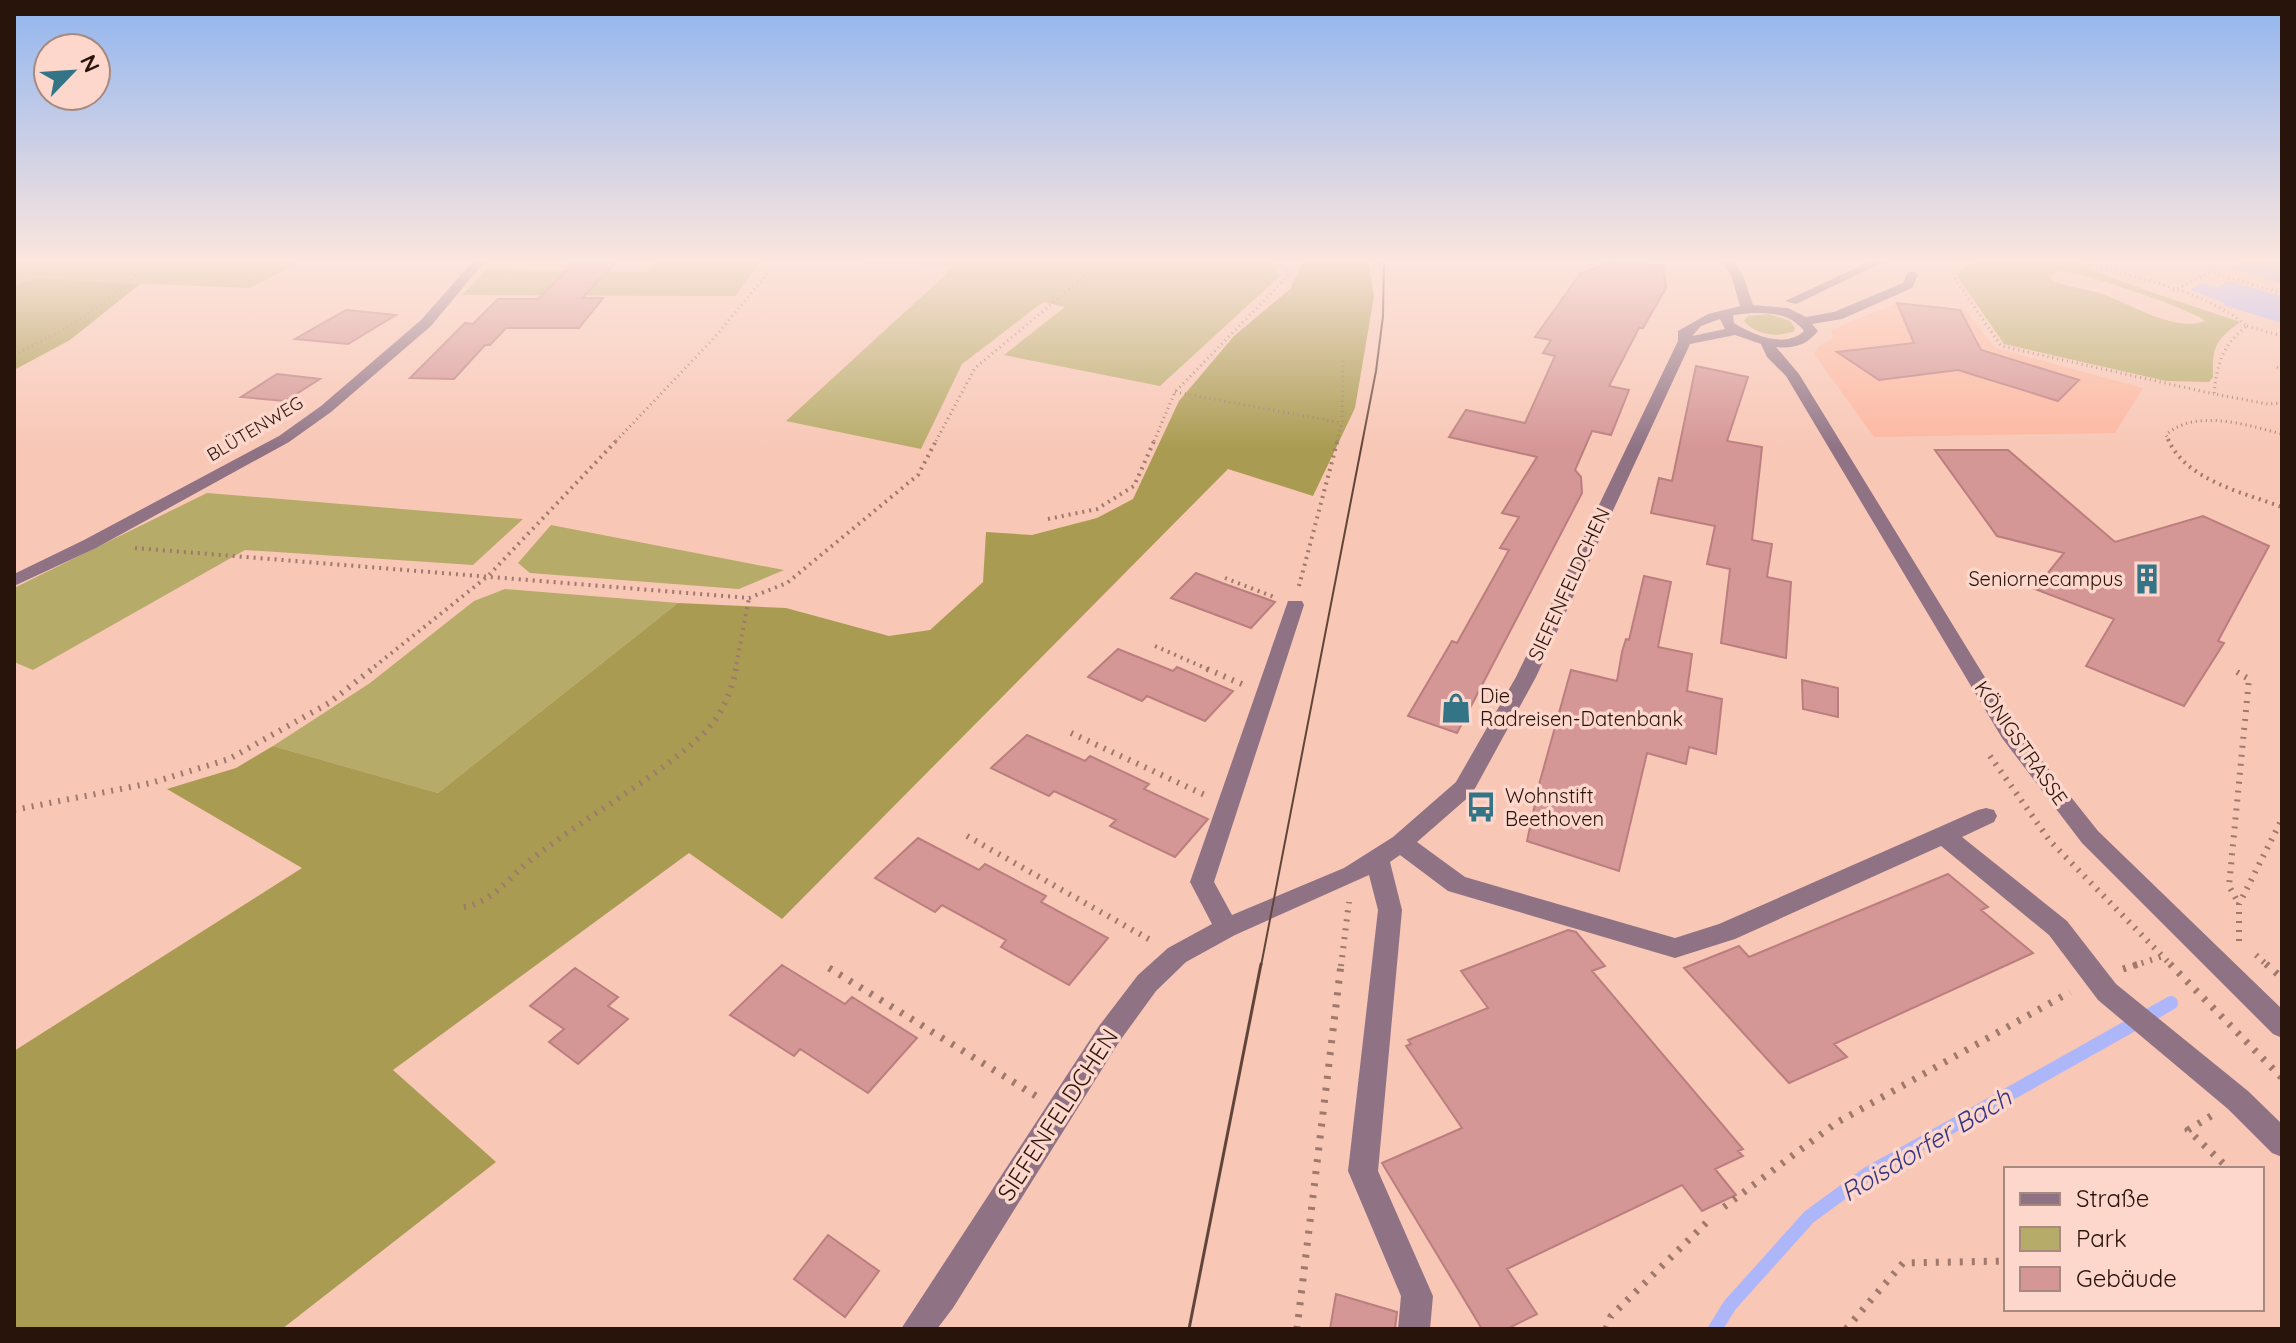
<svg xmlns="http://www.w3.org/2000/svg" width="2296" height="1343" font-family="Quicksand,sans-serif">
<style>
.built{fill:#fcb7a0}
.green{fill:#b7ab69;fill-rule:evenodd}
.forest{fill:#a99b51}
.water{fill:#aeb6fa}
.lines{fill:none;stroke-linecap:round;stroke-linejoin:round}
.stream{stroke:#aeb6fa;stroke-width:14}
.building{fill:#d59696;stroke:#bb7e7e;stroke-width:2}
.path-far3{stroke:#9e796c;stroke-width:3;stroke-dasharray:1 4;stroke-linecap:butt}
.path-far2{stroke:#9e796c;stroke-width:4;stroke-dasharray:2 5;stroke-linecap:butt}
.path-far1{stroke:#9e796c;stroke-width:6;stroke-dasharray:2 7;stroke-linecap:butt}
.path{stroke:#9e796c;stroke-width:7;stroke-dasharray:3 9;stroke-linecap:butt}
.minor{fill:#8f7385;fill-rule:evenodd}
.tram-far1{stroke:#61453a;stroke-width:2}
.tram{stroke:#61453a;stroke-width:3}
.labels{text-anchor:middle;stroke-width:7;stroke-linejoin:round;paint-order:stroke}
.far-street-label{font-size:18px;fill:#29140c;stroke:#fdd7cb}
.poi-label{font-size:20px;fill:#29140c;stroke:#fdd7cb;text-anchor:start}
.street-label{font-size:20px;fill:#29140c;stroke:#fdd7cb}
.near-street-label{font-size:24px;fill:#29140c;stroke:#fdd7cb}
.near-water-label{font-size:26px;font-style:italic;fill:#373683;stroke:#fdd7cb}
</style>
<rect width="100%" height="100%" fill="#f8c7b6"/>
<path class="built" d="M 1897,303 L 1966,311 L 1995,348 L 2143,388 L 2115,433 L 1874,437 L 1814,354 L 1819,346 L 1833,338 L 1831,330 Z"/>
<path class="green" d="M 14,261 L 301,261 L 250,288 L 104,282 L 14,349 Z
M 658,261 L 761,261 L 735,296 L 462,295 L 487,269 L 646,272 Z
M 800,261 L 1270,261 L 1280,276 L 1160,386 L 1004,355 L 1065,307 L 1043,302 L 962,364 L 921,449 L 786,421 L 955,266 Z
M 1975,261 L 2070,261 L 2139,288 L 2240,322 C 2216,340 2212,346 2213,377 L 2209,382 L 2166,381 L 2004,344 L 1958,277 L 1962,269 ZM 2058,271 C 2075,269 2195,310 2205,321 C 2175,333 2131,304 2102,294 C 2086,289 2069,287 2053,281 L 2050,276 Z
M 1769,314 L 1790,321 L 1795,328 L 1794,331 C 1778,338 1755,335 1744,321 L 1748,316 Z
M 207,493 L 523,519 L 473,565 L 245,550 L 33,670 L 14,662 L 14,588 Z
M 551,525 L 784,570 L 739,589 L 530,573 L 518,563 Z
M 505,589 L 678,603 L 438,793 L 273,746 L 370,683 L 474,601 Z"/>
<path class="forest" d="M 1303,261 L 1368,261 L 1374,296 L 1355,408 L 1313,496 L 1228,469 L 782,919 L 689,853 L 393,1070 L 496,1162 L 282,1329 L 14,1329 L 14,1051 L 302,868 L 167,789 L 236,768 L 273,746 L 438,793 L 678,603 L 786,608 L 889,636 L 930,630 L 983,582 L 986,532 L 1032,535 L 1097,518 L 1133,499 L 1179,401 L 1234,336 L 1290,289 Z
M 34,278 L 140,284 L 70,340 L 14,370 L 14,287 Z"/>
<path class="water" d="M 2245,261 L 2282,262 L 2282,283 L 2231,268 Z
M 2229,281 L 2282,296 L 2282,323 L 2223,305 L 2225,303 L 2190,290 L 2203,283 L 2218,287 Z"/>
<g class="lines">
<path class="stream" d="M 1715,1329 L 1730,1305 L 1809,1217 L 1869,1173 L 2171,1003"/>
</g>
<path class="building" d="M 576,261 L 617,261 L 582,298 L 603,298 L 579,328 L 506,328 L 490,345 L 485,345 L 454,379 L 410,378 L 465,323 L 473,324 L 498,299 L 538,299 Z
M 1613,261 L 1663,266 L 1666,288 L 1643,328 L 1639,328 L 1609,386 L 1629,390 L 1611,435 L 1592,431 L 1575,470 L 1581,477 L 1582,493 L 1457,733 L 1408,716 L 1452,641 L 1457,643 L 1509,550 L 1500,548 L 1519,517 L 1502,513 L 1537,457 L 1449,437 L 1466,410 L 1525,423 L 1555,356 L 1543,353 L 1551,340 L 1535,337 L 1580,274 Z
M 1897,303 L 1960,310 L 1981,350 L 2079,380 L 2058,401 L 1958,370 L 1879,380 L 1837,352 L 1914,343 Z
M 346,310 L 396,315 L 348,344 L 295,339 Z
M 1696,366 L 1748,377 L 1727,441 L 1762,447 L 1752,540 L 1772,544 L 1767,577 L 1791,582 L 1786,658 L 1721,643 L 1730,569 L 1707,564 L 1715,526 L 1651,513 L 1659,478 L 1672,481 Z
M 277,374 L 320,379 L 285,401 L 241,397 Z
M 1935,450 L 2008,450 L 2115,542 L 2203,516 L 2269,546 L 2218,641 L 2224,643 L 2184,706 L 2086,666 L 2114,619 L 2035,589 L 2064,553 L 1997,536 Z
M 1196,573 L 1222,583 L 1275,602 L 1251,628 L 1171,598 Z
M 1644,576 L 1671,582 L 1658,647 L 1692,654 L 1687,691 L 1722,699 L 1716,754 L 1689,747 L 1686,764 L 1647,753 L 1619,871 L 1527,841 L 1540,781 L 1571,670 L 1617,681 L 1622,652 L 1626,639 L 1629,640 Z
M 1118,649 L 1173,671 L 1177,667 L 1233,691 L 1205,721 L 1147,696 L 1142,701 L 1088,677 Z
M 1802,680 L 1838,688 L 1838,717 L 1803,709 Z
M 1027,735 L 1085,761 L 1090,756 L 1149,784 L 1144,789 L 1208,819 L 1175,857 L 1110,826 L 1116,820 L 1054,791 L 1049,796 L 991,768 Z
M 918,838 L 979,870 L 985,864 L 1046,896 L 1041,902 L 1108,938 L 1069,985 L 1001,947 L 1006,940 L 942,905 L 935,912 L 875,878 Z
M 1948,874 L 1988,907 L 1981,910 L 2033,953 L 1834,1044 L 1847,1057 L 1789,1083 L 1684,968 L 1739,946 L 1749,957 Z
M 1568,930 L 1576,932 L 1605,966 L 1592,971 L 1743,1149 L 1738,1151 L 1743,1156 L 1715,1169 L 1736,1195 L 1702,1211 L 1682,1185 L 1507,1269 L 1537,1314 L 1507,1329 L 1482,1329 L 1382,1163 L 1462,1128 L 1406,1046 L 1411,1044 L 1408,1040 L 1488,1008 L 1461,971 Z
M 782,965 L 845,1004 L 852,997 L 917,1038 L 868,1093 L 800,1049 L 794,1056 L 730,1015 Z
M 575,968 L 618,997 L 608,1006 L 628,1019 L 578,1064 L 549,1042 L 564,1029 L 530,1006 Z
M 828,1235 L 879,1271 L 845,1317 L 794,1279 Z
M 1336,1294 L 1397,1312 L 1395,1329 L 1330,1329 Z"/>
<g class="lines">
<path class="path-far3" d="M 1966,261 L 1955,279 L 2001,346 L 2214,394
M 2077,261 C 2130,276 2205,290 2247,326 C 2222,345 2217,364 2214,394 L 2268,404 L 2282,403
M 2117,261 L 2171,261
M 2209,272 L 2282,293
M 2173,291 L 2232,261
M 2247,326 L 2282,336
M 14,355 C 70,327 106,307 150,261
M 2277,367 L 2282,370
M 1175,392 L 1342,423
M 616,441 L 714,338 L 778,261
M 936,441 L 975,368 L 1103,261
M 1154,441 L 1175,392 L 1288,276 L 1287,268 L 1273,261
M 1337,441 L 1342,423 L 1343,360
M 2169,441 L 2166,435 C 2195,408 2247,425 2282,434"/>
<path class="path-far2" d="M 2168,439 C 2185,480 2244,493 2282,507
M 1048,519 L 1097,509 L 1134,486 L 1155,439
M 135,548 L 749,598 L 787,583 L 918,475 L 937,439
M 1225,578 L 1274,597
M 1299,586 L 1338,439
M 1155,646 L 1212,671
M 369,671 L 488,576 L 618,439
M 735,671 L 749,598"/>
<path class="path-far1" d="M 1207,669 L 1242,684
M 2237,672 L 2249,679 L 2229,886 L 2239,904
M 1071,733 L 1205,795
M 1990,756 L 2050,841 L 2172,966
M 14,810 L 151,783 L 229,759 L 329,703 L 372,669
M 967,836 L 1152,941
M 464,907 C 493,902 510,876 533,858 C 588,815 651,782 703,734 C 721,717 731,693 736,669
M 2239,941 L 2239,904 L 2282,819
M 2256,955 L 2268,966
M 1341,966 L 1349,902
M 2133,966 L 2163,956"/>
<path class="path" d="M 2170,964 L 2282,1078
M 2266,964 L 2282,978
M 829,968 L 1036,1096
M 2123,969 L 2139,964
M 2211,1116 L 2188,1130 L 2229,1169
M 1724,1207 L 1836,1123 L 2070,992
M 1297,1329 L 1341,964
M 1606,1329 L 1611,1316 L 1709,1220
M 1846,1329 L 1903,1263 L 2006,1261"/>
<path class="minor" d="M 473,261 L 485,261 L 431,326 L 331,412 L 289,442 L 96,548 L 14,586 L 14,574 L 84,540 L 279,436 L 321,406 L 421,320 Z
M 1721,261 L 1733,261 L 1743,275 L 1753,305 L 1788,308 L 1806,317 L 1834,312 L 1903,283 L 1908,272 L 1916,272 L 1918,275 L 1912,288 L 1842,319 L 1812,324 L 1818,331 C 1807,345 1793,349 1776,347 L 1799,374 L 2016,728 L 2098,831 L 2282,1009 L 2282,1038 L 2273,1034 L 2082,843 L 2002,738 L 1786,376 L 1767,357 L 1761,344 L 1735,335 L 1690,344 L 1536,677 L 1472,794 L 1417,842 L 1465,877 L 1675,938 L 1719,924 L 1978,810 L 1986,808 L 1994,810 L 1997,816 L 1994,822 L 1962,837 L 2067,921 L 2116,984 L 2248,1091 L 2282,1124 L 2282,1157 L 2272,1153 L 2228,1109 L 2098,1000 L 2049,935 L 1941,846 L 1735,939 L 1675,958 L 1448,891 L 1400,855 L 1390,862 L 1402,910 L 1378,1171 L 1433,1296 L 1430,1329 L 1398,1329 L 1401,1296 L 1348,1171 L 1378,910 L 1369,875 L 1235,935 L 1186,962 L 1156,991 L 1119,1042 L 953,1308 L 937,1329 L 901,1329 L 1099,1026 L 1138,975 L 1168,948 L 1212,924 L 1190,882 L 1288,601 L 1302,601 L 1304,605 L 1214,882 L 1232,915 L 1344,868 L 1393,837 L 1456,782 L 1516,677 L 1678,341 L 1678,331 L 1708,314 L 1740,306 L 1731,275 ZM 1751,313 C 1771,313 1790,313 1804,331 C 1785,349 1753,335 1734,323 L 1733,315 ZM 1720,319 L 1725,329 L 1692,336 L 1701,326 Z
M 1871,261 L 1886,261 L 1796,304 L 1785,301 Z"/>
<path class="tram-far1" d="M 1261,966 L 1376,371 L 1383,316 L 1384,261"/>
<path class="tram" d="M 1189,1329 L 1261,964"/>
</g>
<linearGradient id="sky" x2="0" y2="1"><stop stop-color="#91b5ef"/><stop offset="0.58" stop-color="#fce6de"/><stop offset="1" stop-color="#fce6de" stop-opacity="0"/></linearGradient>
<rect width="2296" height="449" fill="url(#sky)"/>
<defs>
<g id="building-bare" transform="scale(2.4)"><path d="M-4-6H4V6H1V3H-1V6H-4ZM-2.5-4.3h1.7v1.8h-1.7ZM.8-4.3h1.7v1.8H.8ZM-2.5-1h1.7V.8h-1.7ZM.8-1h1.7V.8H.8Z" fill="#337487" stroke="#fdd7cb" stroke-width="2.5" paint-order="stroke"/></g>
<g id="shop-bare" transform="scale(2.4)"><path d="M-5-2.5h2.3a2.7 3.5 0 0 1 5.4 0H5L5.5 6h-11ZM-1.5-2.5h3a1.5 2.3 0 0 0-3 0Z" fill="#337487" stroke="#fdd7cb" stroke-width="2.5" paint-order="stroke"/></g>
<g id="bus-bare" transform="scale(2.4)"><path d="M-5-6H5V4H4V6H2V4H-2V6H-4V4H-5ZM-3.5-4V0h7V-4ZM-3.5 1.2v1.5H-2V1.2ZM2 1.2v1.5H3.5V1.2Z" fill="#337487" stroke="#fdd7cb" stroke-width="2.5" paint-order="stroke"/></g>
</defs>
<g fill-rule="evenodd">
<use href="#building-bare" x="2147" y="579"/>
<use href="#shop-bare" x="1456" y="708"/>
<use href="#bus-bare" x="1481" y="807"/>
</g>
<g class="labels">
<g class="far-street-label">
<text transform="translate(255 429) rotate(-31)" y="6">BLÜTENWEG</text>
</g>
<g class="poi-label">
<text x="2123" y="586" text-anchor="end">Seniornecampus</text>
<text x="1480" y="703">Die<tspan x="1480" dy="23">Radreisen-Datenbank</tspan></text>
<text x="1505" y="803">Wohnstift<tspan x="1505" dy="23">Beethoven</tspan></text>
</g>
<g class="street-label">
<text transform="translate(1569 584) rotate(-65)" y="7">SIEFENFELDCHEN</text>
<text transform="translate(2021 743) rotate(55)" y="7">KÖNIGSTRASSE</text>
</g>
<g class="near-street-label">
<text transform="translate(1058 1115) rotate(-57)" y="8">SIEFENFELDCHEN</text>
</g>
<g class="near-water-label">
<text transform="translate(1926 1145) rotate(-31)" y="9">Roisdorfer Bach</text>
</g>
</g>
<rect width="2296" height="1343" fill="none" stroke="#29140c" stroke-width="32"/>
<rect x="2004" y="1167" width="260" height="144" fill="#fdd7cb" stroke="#a8897f" stroke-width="2"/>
<rect x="2020" y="1193" width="40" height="12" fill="#8f7385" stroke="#a8897f" stroke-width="2"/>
<text x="2076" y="1207" font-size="24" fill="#29140c">Straße</text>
<rect x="2020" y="1227" width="40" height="24" fill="#b7ab69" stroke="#a8897f" stroke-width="2"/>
<text x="2076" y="1247" font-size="24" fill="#29140c">Park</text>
<rect x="2020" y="1267" width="40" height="24" fill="#d59696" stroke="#a8897f" stroke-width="2"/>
<text x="2076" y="1287" font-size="24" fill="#29140c">Gebäude</text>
<g transform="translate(72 72) rotate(65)"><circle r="38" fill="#fdd7cb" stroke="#a8897f" stroke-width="2"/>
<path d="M0-6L14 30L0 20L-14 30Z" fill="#337487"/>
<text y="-12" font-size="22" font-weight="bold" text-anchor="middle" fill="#29140c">N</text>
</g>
</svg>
